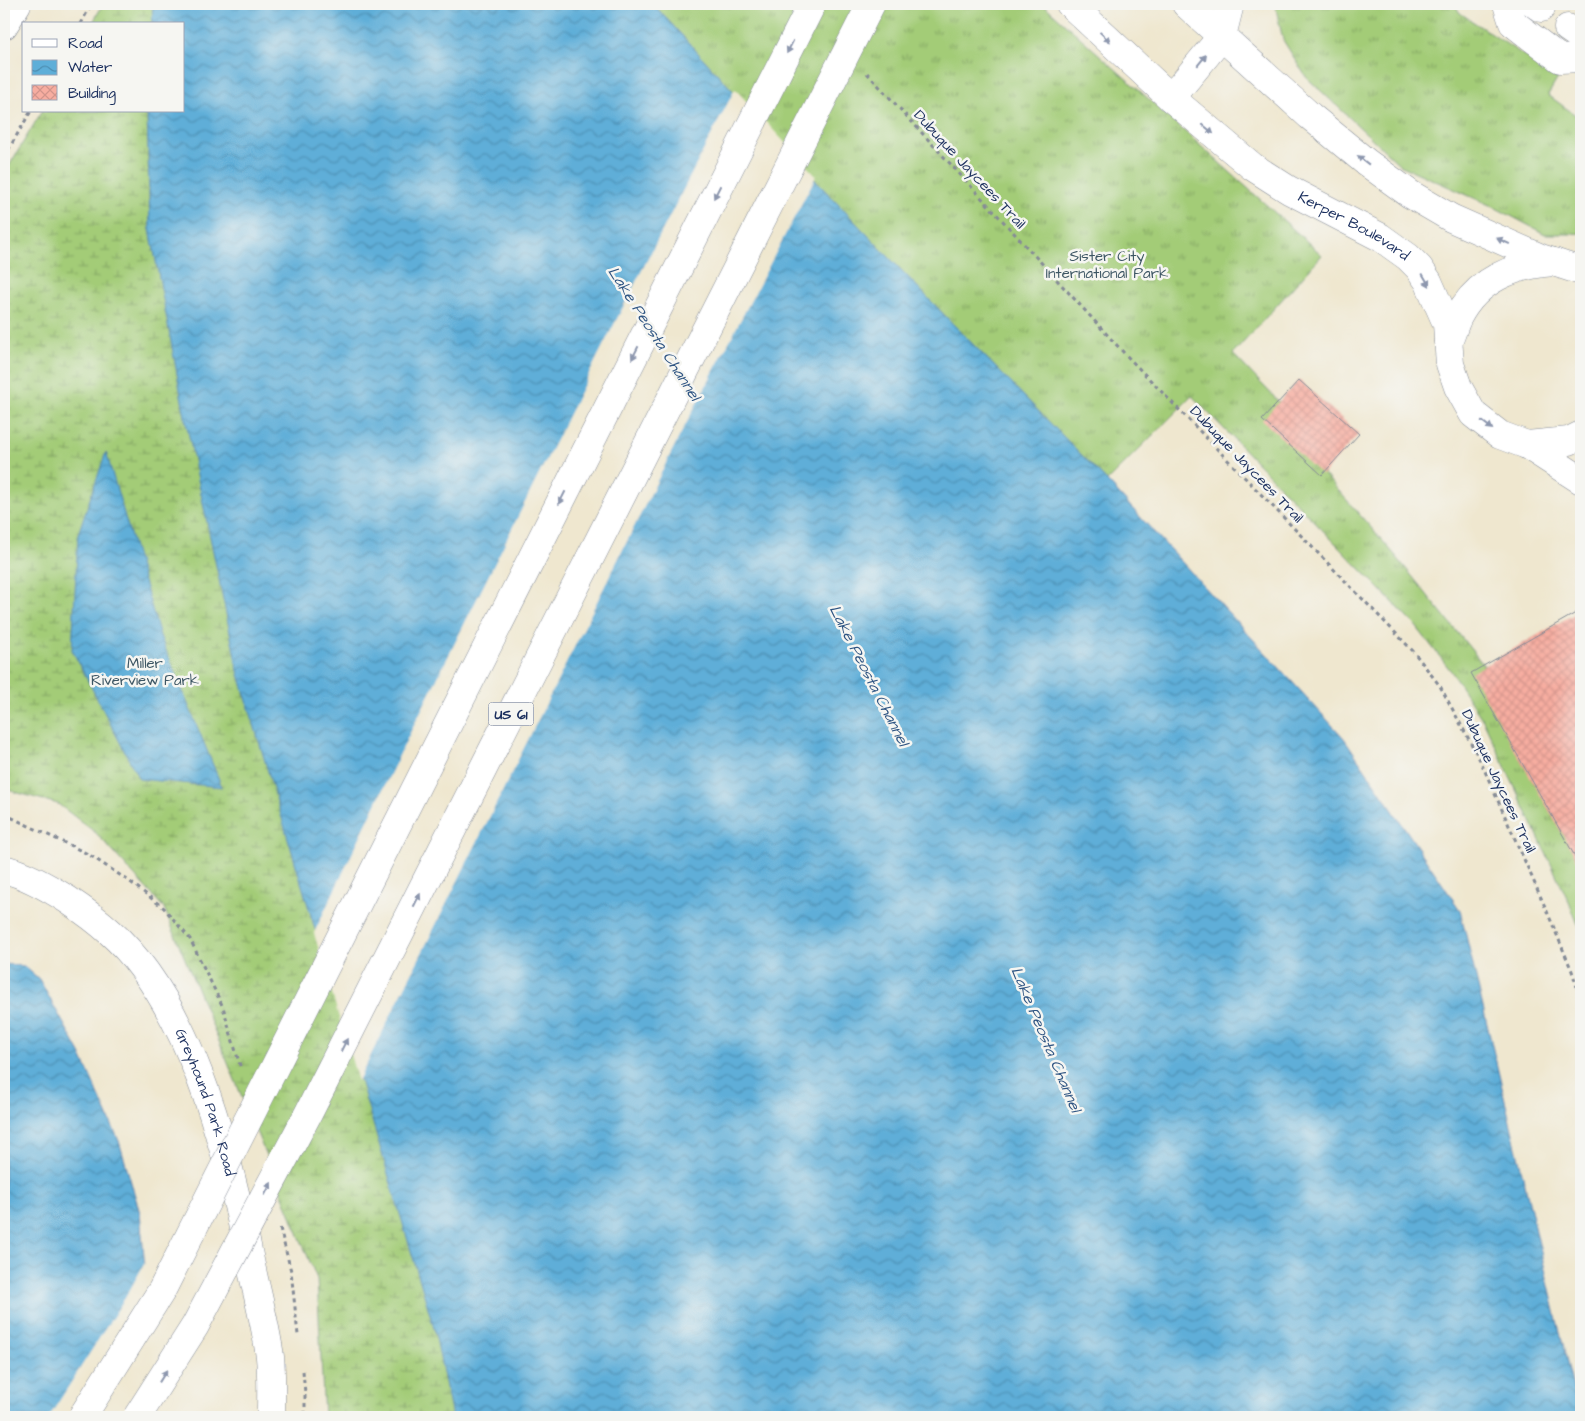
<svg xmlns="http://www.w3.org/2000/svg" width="1585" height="1421" font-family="'Architects Daughter',sans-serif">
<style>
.grass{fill:url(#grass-tufts);stroke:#5f7e6a}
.wetland{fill:url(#wetland-marsh);stroke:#5f7e6a}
.water{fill:url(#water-waves);stroke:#3c6e9b}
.pier{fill:#efe7cf}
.building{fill:url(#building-cross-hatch)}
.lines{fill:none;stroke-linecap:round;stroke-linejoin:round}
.minor-casing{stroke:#858b96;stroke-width:29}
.major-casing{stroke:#858b96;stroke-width:29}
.highway-casing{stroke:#858b96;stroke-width:29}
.path{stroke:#858b96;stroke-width:3;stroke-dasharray:4 4;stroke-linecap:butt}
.minor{stroke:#fff;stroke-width:28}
.major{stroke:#fff;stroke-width:28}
.highway{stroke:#fff;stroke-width:28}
.highway-bridge-casing{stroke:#858b96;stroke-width:29;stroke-linecap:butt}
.highway-bridge{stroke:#fff;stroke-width:28}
.oneway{fill:#8d97ae}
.labels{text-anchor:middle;stroke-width:5;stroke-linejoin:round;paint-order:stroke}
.shield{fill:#f6f6f2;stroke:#5d6b8a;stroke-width:1}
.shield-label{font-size:14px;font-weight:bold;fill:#1b2f5e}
.street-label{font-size:15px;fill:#1b2f5e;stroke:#f6f6f2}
.park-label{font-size:15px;fill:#3d5664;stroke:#f6f6f2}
.water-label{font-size:16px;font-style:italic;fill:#2f5583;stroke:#f6f6f2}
</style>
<defs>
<pattern id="grass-tufts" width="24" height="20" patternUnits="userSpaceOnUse" patternTransform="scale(1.25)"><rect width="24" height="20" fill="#a3cc77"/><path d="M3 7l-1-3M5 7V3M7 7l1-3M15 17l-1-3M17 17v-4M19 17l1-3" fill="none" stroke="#84a665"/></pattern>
<pattern id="wetland-marsh" width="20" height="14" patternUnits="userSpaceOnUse" patternTransform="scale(1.25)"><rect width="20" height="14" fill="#a3cc77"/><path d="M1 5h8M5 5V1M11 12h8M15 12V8" fill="none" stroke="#84a665"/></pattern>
<pattern id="water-waves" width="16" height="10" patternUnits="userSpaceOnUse" patternTransform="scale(1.25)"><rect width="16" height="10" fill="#5eaed8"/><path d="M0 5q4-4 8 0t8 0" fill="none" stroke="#4d8eb2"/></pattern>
<pattern id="building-cross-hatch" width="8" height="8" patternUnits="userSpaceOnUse" patternTransform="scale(1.25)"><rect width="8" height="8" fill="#f7ada0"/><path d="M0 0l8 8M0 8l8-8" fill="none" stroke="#d3958c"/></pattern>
</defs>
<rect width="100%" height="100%" fill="#f6f6f2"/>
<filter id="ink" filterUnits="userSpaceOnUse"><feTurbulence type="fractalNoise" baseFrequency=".02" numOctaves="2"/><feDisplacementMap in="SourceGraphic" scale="10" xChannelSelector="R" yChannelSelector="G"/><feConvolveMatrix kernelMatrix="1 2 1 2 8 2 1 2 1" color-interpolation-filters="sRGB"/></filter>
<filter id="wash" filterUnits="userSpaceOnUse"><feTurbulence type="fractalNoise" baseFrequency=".0096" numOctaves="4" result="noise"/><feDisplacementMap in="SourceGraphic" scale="20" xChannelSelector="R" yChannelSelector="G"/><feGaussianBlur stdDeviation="1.12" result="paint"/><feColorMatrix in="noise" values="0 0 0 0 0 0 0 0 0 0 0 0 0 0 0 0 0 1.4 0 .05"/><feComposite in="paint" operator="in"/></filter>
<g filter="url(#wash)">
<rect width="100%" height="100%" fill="#efe7cf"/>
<path class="grass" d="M 653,4 L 1043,4 L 1322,255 L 1233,354 L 1281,404 L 1272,415 L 1395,555 L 1482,663 L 1521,731 L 1581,844 L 1581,932 L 1569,902 L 1484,722 L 1451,671 L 1415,625 L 1192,396 L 1107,481 L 951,322 L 814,179 Z
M 1275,4 L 1454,4 L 1460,13 L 1558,78 L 1548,95 L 1581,119 L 1581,233 L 1570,234 L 1545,234 L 1494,207 L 1400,165 L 1306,77 L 1283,40 Z"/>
<path class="wetland" d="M 103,4 L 153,4 L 152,24 L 92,24 Z
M 42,111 L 147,111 L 150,229 L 164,300 L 300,779 L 434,1328 L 454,1417 L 324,1417 L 317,1279 L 164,908 L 96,833 L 58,804 L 4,789 L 4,174 Z"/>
<path class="water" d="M 153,4 L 653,4 L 814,179 L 951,322 L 1107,481 L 1344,738 L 1460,910 L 1580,1417 L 452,1417 L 434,1328 L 238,671 L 185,417 L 150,229 L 147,111 L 184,111 L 184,24 L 152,24 Z
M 106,452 L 160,636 L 222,787 L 139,779 L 72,650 L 78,534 Z
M 4,964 L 24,966 L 39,979 L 80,1053 L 119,1141 L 140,1213 L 159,1417 L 6,1417 L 4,1377 Z"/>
<path class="pier" d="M 735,89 L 816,176 L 675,445 L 358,1081 L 314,933 L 408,737 L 603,346 Z
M 147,1259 L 162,1417 L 49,1417 L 128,1293 Z"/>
<g id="blocks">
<path class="building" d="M 1299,380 L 1359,434 L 1322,475 L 1262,420 Z
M 1581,610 L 1581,867 L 1471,673 Z"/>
</g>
</g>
<g filter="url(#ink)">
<use href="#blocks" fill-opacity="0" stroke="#858b96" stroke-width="1"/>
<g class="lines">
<g class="minor-casing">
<g id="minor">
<path d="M 1507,4 L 1513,23 L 1560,59 L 1581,58"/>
<path d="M 1535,4 L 1541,8"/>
<path d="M 1568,28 L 1581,37"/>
<path id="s1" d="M 4,869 C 27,875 48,887 68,900 C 83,910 97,920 110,932 C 189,1002 226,1146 247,1246 C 254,1283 265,1320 270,1357 C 272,1376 271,1397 271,1417"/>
</g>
</g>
<g class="major-casing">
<g id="major">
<path id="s2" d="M 1070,4 L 1171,98 L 1253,167 L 1289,190 L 1380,237 L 1408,257 L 1419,268 L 1428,281 L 1447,324 L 1450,364 L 1458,387 L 1473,414 L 1500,435 L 1527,445 L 1581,480"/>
<path d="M 1186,4 L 1310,116 L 1366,162 L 1410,194 L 1451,218 L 1541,258 L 1581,271"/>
<path d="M 4,25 L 17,4"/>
<path d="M 1448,342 C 1452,334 1454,325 1458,317 C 1478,279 1513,265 1554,262"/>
<path d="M 1527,445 L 1569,441 L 1581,435"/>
</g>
</g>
<g class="highway-casing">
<path id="highway" d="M 1171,98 L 1222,36 L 1230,4"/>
</g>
<path class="path" d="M 81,24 L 91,4
M 867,73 L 1124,353 L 1413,651 L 1440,686 L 1480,760 L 1546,909 L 1572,971 L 1581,1000
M 4,157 L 31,111
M 4,814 L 88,854 L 129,881 L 164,908 L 190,939 L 223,1007 L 241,1069
M 280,1228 L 291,1271 L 298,1335
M 303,1371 L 305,1393 L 305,1417"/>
<use href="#minor" class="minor"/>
<use href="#major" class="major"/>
<use href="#highway" class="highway"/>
<g class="highway-bridge-casing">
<path id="highway-bridge" d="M 82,1417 L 162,1290 L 812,4
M 137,1417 L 195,1326 L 308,1114 L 871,4"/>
</g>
<use href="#highway-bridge" class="highway-bridge"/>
</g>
<defs><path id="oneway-solid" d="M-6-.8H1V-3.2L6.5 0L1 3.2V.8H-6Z" transform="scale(1.25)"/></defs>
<g class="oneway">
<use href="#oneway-solid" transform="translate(1105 37) rotate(43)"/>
<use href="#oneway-solid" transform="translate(790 47) rotate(117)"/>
<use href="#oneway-solid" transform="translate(1202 60) rotate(-51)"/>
<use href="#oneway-solid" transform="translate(1208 129) rotate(40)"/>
<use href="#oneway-solid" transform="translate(1363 160) rotate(-142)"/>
<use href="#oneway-solid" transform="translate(717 192) rotate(117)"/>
<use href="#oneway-solid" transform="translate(1503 241) rotate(-156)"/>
<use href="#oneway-solid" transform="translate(1426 280) rotate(60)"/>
<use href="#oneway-solid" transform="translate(635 353) rotate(117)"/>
<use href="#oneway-solid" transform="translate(1487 425) rotate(38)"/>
<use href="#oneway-solid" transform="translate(562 498) rotate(117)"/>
<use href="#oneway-solid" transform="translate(417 900) rotate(-63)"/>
<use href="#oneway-solid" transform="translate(344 1045) rotate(-63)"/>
<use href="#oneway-solid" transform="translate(268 1189) rotate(-62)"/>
<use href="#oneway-solid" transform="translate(163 1376) rotate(-58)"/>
</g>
</g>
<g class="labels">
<rect class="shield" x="488.5" y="702.5" width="45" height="23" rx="4"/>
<g class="shield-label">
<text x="511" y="719">US 61</text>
</g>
<g class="street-label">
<text transform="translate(970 169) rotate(47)" y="5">Dubuque Jaycees Trail</text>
<text dy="5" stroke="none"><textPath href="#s2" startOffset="362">Kerper Boulevard</textPath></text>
<text transform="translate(1247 464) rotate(46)" y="5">Dubuque Jaycees Trail</text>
<text transform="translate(1499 781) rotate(65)" y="5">Dubuque Jaycees Trail</text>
<text dy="5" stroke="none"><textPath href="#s1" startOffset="322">Greyhound Park Road</textPath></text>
</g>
<g class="park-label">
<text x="1107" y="261">Sister City<tspan x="1107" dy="17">International Park</tspan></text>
<text x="145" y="668">Miller<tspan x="145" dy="17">Riverview Park</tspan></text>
</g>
<g class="water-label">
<text transform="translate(655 333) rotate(57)" y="6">Lake Peosta Channel</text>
<text transform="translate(870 675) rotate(63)" y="6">Lake Peosta Channel</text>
<text transform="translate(1047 1039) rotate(67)" y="6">Lake Peosta Channel</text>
</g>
</g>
<rect width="1585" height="1421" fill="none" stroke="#f6f6f2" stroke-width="20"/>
<rect x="22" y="22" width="162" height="90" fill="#f6f6f2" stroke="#9ea6b7"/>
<rect x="32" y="39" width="25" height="8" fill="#ffffff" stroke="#9ea6b7"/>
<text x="68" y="48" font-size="15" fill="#1b2f5e">Road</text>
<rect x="32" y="60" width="25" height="15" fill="url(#water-waves)" stroke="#9ea6b7"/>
<text x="68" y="72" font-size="15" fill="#1b2f5e">Water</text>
<rect x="32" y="85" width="25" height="15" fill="url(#building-cross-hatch)" stroke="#9ea6b7"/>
<text x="68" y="98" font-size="15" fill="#1b2f5e">Building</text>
</svg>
